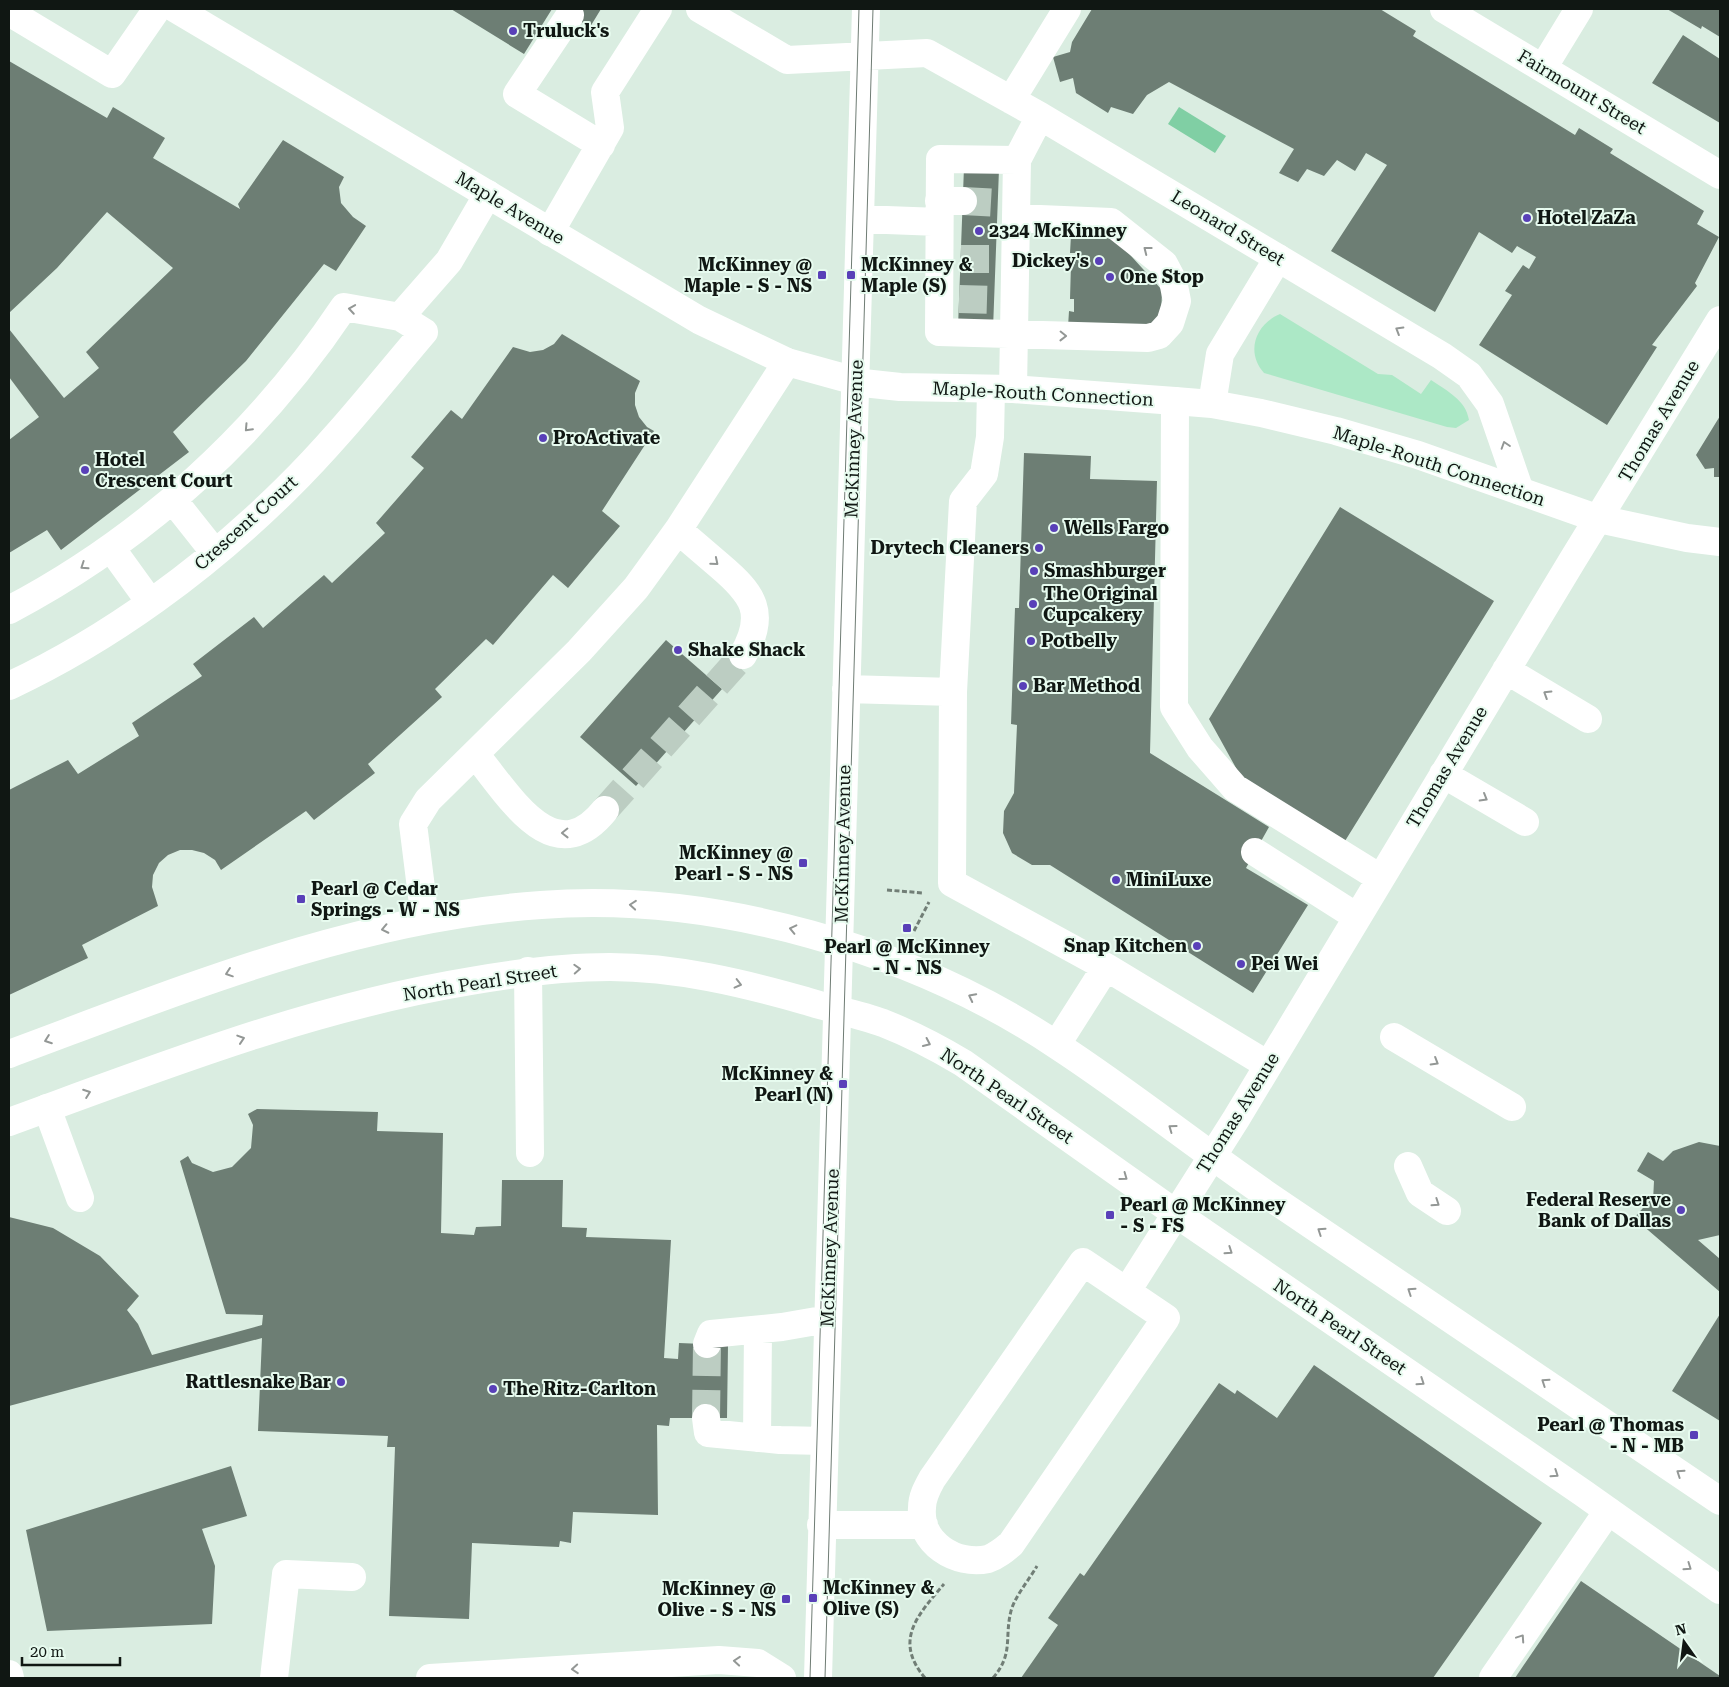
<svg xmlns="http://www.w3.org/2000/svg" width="1729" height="1687" font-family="'Roboto Serif',serif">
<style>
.green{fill:#ace8c6}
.water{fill:#80cfa4}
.building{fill:#6d7e74}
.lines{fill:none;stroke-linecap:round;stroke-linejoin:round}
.minor-tunnel{stroke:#bccdc2;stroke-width:28;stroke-dasharray:28 14;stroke-linecap:butt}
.path{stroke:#717e76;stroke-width:3;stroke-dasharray:5 2.5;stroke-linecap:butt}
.minor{stroke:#fff;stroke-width:28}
.major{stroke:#fff;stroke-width:28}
.tram{stroke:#6f7c74;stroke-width:1}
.oneway{stroke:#939795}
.poi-dot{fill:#5940b8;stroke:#e7fbef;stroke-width:2}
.labels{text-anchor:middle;stroke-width:4;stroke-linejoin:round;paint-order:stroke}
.poi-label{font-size:18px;font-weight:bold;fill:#101713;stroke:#e7fbef;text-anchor:start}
.street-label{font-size:18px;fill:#101713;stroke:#e7fbef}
</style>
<rect width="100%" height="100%" fill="#daede1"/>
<path class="green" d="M 1280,314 L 1378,374 L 1392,375 L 1421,394 L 1431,380 C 1447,391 1466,400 1469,420 L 1456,428 L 1447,427 L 1264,373 C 1245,352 1256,324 1280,314 Z"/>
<path class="water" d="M 1179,107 L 1226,136 L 1215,153 L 1168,124 Z"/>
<path class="building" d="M 451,9 L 552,9 L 524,54 Z
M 560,9 L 601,9 L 590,27 Z
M 1092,9 L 1380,9 L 1416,31 L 1413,36 L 1575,135 L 1579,128 L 1613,149 L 1610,153 L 1704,211 L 1697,224 L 1719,237 L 1695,283 L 1697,286 L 1652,345 L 1657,347 L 1607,425 L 1479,345 L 1512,295 L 1505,291 L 1523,265 L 1529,269 L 1536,257 L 1517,246 L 1512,253 L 1479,232 L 1435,312 L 1331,251 L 1387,165 L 1366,153 L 1355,171 L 1337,160 L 1324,176 L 1307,169 L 1298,182 L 1279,173 L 1294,149 L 1169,82 L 1147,95 L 1133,114 L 1111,107 L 1108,113 L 1076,93 L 1073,78 L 1060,82 L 1053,57 L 1070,52 L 1072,42 Z
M 1667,9 L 1720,9 L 1720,37 L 1702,26 L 1701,29 Z
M 1683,35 L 1720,59 L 1720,123 L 1652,83 Z
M 9,61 L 107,118 L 113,107 L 165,138 L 153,158 L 240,209 L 238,204 L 283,140 L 344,177 L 339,187 L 341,203 L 353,217 L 366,226 L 336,271 L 324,264 L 246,361 L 173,432 L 189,452 L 61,550 L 47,530 L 9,553 L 9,440 L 39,417 L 9,377 L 9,329 L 64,398 L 99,368 L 86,352 L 173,268 L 107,212 L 57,268 L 9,313 Z
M 964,167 L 999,169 L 993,329 L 958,328 Z
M 1071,235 L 1113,236 L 1162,290 L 1161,320 L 1148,330 L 1068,327 L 1069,311 L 1074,312 L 1074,299 L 1070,299 L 1071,264 L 1075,264 L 1075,253 L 1070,253 Z
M 562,334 L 640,381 L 635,393 L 635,405 L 639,417 L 647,427 L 654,431 L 602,511 L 620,526 L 568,588 L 553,575 L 493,645 L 486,639 L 435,689 L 442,697 L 368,764 L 375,773 L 314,820 L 306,811 L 221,870 L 215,860 L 204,853 L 192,850 L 180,850 L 168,855 L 159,863 L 153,875 L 152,887 L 158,906 L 82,945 L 88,958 L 9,995 L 9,790 L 68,760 L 78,774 L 139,736 L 132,723 L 202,676 L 193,664 L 254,617 L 263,628 L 324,575 L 332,583 L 385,533 L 376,523 L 424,468 L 411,457 L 451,410 L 462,419 L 513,347 L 530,352 L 543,350 L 554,344 Z
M 1720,416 L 1720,477 L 1714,477 L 1714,468 L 1705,469 L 1696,455 Z
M 1024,453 L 1091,456 L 1090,479 L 1157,481 L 1150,753 L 1269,827 L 1246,868 L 1308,905 L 1253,993 L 1050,865 L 1032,865 L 1012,853 L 1003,833 L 1004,811 L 1014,793 L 1017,725 L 1011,724 L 1015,608 L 1019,608 Z
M 1340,507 L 1494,601 L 1345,841 L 1241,777 L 1209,719 Z
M 666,640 L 722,689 L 636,786 L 580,737 Z
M 257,1109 L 378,1112 L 377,1131 L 443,1133 L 441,1233 L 474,1235 L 476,1227 L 501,1226 L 502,1180 L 563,1180 L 562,1227 L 587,1228 L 586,1237 L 671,1240 L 664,1358 L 678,1359 L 679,1343 L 728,1345 L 727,1418 L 670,1418 L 669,1426 L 657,1425 L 658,1515 L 573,1512 L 571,1543 L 560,1541 L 559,1547 L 472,1543 L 469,1619 L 389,1616 L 395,1447 L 387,1447 L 388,1436 L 258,1431 L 262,1338 L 9,1406 L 9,1217 L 53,1228 L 100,1256 L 139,1296 L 127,1310 L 138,1324 L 152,1355 L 262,1325 L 263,1315 L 226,1314 L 180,1161 L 188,1156 L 192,1163 L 213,1172 L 232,1167 L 251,1148 L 253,1125 L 248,1114 Z
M 1699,1142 L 1720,1146 L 1720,1235 L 1698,1240 L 1720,1259 L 1720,1292 L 1634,1218 L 1651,1199 L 1653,1201 L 1654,1181 L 1637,1171 L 1648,1152 L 1663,1161 L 1673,1151 Z
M 1720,1314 L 1720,1421 L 1672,1391 Z
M 1314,1365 L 1542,1523 L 1433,1678 L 1021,1678 L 1058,1625 L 1048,1618 L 1080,1573 L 1084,1576 L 1219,1383 L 1235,1394 L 1237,1390 L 1277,1418 Z
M 231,1466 L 247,1516 L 202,1529 L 215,1566 L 212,1624 L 47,1631 L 26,1530 Z
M 1581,1581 L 1720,1676 L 1720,1678 L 1515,1678 Z"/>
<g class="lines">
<path class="minor-tunnel" d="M 963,201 L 998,203
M 961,259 L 996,259
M 959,299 L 994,300
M 605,810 L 743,655
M 706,1418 L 707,1344"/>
<path class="path" d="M 887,890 L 923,893
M 914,931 L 929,902
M 925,1678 C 893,1640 918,1615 944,1584
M 993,1678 C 1014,1653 1004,1639 1011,1611 C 1015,1596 1029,1580 1037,1566"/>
<path class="minor" d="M 700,9 L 787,60 L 927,53 L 1040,116 L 1442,356 L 1469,375 L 1490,404 L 1520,491
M 1444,9 L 1720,175
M 9,12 L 112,74 L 157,9
M 570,15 L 517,94 L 601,145
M 1543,68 L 1579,9
M 1011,100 L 1067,9
M 939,201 L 963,201
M 1016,218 L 1111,222 L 1164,264 L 1173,281 L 1177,301 L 1170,323 L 1159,335 L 1148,338 L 939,332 L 940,159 L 1017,160
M 860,219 L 939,222
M 550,232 L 610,128 L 605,92 L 658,9
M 991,389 L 990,437 L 984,474 L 963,501 L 953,692 L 952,883 L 1106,967 L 1268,1065
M 1013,389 L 1017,160 L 1040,116
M 1175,401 L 1174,707 L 1200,748 L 1235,788 L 1380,878
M 173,500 L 215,553
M 678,530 C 692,542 706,554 720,566 C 753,594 767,613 743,655
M 111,548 L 150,602
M 9,610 C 144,539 259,434 344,307 L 400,317
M 1506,670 L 1588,719
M 9,686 C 111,638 206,568 286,489 C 336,440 379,385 424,332 L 400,317 L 449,261 L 488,194
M 846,689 L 953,692
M 475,754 C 508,793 553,875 605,810
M 1443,774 L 1525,822
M 1255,852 L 1357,917
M 425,920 L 413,824 L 428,800 L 579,651 L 636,588 L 678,530 L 787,362
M 528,971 L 530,1153
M 1394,1037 L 1512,1107
M 1057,1044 L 1106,967
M 47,1108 L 80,1198
M 1408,1166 L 1420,1193 L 1447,1211
M 1083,1262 L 1166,1318 L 1011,1544 C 1004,1550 997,1556 988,1559 C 956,1566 919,1543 922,1508 C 922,1497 927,1488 932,1479 Z
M 1127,1291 L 1236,1119 L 1572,561 L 1720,320
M 707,1344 L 711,1334 L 782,1327 L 828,1319
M 706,1418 L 708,1433 L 780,1440 L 824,1441
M 757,1438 L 758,1330
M 821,1525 L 924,1525
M 274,1678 L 286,1574 L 352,1577
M 818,1678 L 866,9
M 1493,1678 L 1608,1511"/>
<path class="major" d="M 176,9 L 699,320 L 787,362 L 863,383 L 900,387 L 1013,389 L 1175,401 L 1212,404 L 1261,413 L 1336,431 L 1418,455 L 1599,519 L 1687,538 L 1720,542
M 1212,404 L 1220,354 L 1278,258
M 9,1054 C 182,990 354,918 541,905 C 715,892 913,949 1058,1046 C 1133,1095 1202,1151 1276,1201 C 1424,1301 1572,1401 1720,1501
M 9,1122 C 160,1067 312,1007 471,981 C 517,973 563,967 610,967 C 676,967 743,983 806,1001 C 831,1009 858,1014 883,1023 C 911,1034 938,1048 963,1063 L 1175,1213 L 1583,1493 L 1720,1590
M 9,1674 L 10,1678
M 430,1678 L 719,1660 L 758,1663 L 782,1678"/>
<path class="tram" d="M 810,1678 L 859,9
M 825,1678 L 873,9"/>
</g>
<defs><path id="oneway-chevron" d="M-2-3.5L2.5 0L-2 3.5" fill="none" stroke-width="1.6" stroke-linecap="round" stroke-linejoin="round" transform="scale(1.25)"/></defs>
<g class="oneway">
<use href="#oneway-chevron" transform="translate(1147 250) rotate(-142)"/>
<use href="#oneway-chevron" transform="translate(352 309) rotate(-171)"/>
<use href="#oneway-chevron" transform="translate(1399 330) rotate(-149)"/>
<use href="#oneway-chevron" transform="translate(1063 336) rotate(1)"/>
<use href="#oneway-chevron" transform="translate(248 428) rotate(133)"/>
<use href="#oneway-chevron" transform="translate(1505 445) rotate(-108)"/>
<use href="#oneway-chevron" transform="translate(715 562) rotate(40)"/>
<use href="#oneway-chevron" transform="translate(84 566) rotate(146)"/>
<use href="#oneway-chevron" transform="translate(1547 694) rotate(-148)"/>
<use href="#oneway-chevron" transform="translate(1484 798) rotate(30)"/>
<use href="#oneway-chevron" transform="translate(565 833) rotate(179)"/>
<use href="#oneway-chevron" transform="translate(633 905) rotate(-175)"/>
<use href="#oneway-chevron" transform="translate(385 929) rotate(168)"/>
<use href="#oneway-chevron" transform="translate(793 929) rotate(-167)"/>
<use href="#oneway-chevron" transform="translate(577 969) rotate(-3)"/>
<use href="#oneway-chevron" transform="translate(229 973) rotate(161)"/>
<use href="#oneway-chevron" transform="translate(738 984) rotate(14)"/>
<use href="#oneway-chevron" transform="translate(972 997) rotate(-153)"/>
<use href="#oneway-chevron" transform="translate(241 1039) rotate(-18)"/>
<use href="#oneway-chevron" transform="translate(48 1040) rotate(160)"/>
<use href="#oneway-chevron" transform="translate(927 1043) rotate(25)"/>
<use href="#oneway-chevron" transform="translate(1435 1062) rotate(31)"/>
<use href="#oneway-chevron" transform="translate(87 1093) rotate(-20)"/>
<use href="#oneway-chevron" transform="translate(1172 1128) rotate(-144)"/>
<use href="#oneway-chevron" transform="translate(1124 1177) rotate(36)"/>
<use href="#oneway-chevron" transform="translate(1436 1203) rotate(34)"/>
<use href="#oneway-chevron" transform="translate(1321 1231) rotate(-146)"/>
<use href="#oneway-chevron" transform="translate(1229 1251) rotate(34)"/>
<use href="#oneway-chevron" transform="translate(1411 1291) rotate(-146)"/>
<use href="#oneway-chevron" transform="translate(1421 1382) rotate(34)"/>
<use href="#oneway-chevron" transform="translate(1545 1382) rotate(-146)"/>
<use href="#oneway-chevron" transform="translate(1680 1473) rotate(-146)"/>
<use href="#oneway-chevron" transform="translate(1555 1474) rotate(34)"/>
<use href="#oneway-chevron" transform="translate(1688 1567) rotate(35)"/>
<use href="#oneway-chevron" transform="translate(1521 1638) rotate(-56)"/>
<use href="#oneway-chevron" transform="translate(737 1661) rotate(-175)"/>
<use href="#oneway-chevron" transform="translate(575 1669) rotate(176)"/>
</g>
<g class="poi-dot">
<circle cx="513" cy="31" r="5"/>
<circle cx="1527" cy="218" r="5"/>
<circle cx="979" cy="231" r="5"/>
<circle cx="1099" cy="261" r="5"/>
<rect x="817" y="270" width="10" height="10" rx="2.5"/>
<rect x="846" y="270" width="10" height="10" rx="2.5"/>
<circle cx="1110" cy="277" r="5"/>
<circle cx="543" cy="438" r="5"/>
<circle cx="85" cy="470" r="5"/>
<circle cx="1054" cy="528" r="5"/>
<circle cx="1039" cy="548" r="5"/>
<circle cx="1034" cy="571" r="5"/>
<circle cx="1033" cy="604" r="5"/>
<circle cx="1031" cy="641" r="5"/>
<circle cx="678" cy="650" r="5"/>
<circle cx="1023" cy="686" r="5"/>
<rect x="798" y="858" width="10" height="10" rx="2.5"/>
<circle cx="1116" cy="880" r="5"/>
<rect x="296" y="894" width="10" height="10" rx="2.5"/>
<rect x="902" y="923" width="10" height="10" rx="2.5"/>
<circle cx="1197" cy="946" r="5"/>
<circle cx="1241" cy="964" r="5"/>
<rect x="838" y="1079" width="10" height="10" rx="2.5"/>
<circle cx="1681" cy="1210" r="5"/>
<rect x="1105" y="1210" width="10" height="10" rx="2.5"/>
<circle cx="341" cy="1382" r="5"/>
<circle cx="493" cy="1389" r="5"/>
<rect x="1689" y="1430" width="10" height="10" rx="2.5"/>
<rect x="808" y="1593" width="10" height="10" rx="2.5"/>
<rect x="781" y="1594" width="10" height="10" rx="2.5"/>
</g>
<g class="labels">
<g class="poi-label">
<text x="523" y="37">Truluck's</text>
<text x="1537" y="224">Hotel ZaZa</text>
<text x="989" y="237">2324 McKinney</text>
<text x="1089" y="267" text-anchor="end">Dickey's</text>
<text x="812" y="271" text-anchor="end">McKinney @<tspan x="812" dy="21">Maple - S - NS</tspan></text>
<text x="861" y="271">McKinney &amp;<tspan x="861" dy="21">Maple (S)</tspan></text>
<text x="1120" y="283">One Stop</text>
<text x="553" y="444">ProActivate</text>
<text x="95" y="466">Hotel<tspan x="95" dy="21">Crescent Court</tspan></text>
<text x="1064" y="534">Wells Fargo</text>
<text x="1029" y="554" text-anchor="end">Drytech Cleaners</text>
<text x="1044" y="577">Smashburger</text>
<text x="1043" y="600">The Original<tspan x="1043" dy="21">Cupcakery</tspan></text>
<text x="1041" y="647">Potbelly</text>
<text x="688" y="656">Shake Shack</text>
<text x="1033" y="692">Bar Method</text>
<text x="793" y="859" text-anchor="end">McKinney @<tspan x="793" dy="21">Pearl - S - NS</tspan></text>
<text x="1126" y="886">MiniLuxe</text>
<text x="311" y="895">Pearl @ Cedar<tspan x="311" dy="21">Springs - W - NS</tspan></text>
<text x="1187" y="952" text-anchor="end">Snap Kitchen</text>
<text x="907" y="953" text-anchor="middle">Pearl @ McKinney<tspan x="907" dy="21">- N - NS</tspan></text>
<text x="1251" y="970">Pei Wei</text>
<text x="833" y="1080" text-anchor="end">McKinney &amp;<tspan x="833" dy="21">Pearl (N)</tspan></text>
<text x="1671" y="1206" text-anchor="end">Federal Reserve<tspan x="1671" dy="21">Bank of Dallas</tspan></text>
<text x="1120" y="1211">Pearl @ McKinney<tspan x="1120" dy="21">- S - FS</tspan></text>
<text x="331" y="1388" text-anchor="end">Rattlesnake Bar</text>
<text x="503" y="1395">The Ritz-Carlton</text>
<text x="1684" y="1431" text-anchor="end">Pearl @ Thomas<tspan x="1684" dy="21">- N - MB</tspan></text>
<text x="823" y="1594">McKinney &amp;<tspan x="823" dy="21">Olive (S)</tspan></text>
<text x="776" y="1595" text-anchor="end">McKinney @<tspan x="776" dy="21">Olive - S - NS</tspan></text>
</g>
<g class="street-label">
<text transform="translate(1582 92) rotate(31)" y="6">Fairmount Street</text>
<text transform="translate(510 208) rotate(31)" y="6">Maple Avenue</text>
<text transform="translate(1228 228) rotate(31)" y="6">Leonard Street</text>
<text transform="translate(1043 394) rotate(3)" y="6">Maple-Routh Connection</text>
<text transform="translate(1659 421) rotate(-59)" y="6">Thomas Avenue</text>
<text transform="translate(854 439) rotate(-88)" y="6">McKinney Avenue</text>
<text transform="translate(1439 466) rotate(18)" y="6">Maple-Routh Connection</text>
<text transform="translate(246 523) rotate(-42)" y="6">Crescent Court</text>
<text transform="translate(1447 767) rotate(-59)" y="6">Thomas Avenue</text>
<text transform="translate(843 844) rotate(-89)" y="6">McKinney Avenue</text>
<text transform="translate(480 983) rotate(-9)" y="6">North Pearl Street</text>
<text transform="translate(1007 1096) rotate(34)" y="6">North Pearl Street</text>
<text transform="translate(1238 1113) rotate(-58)" y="6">Thomas Avenue</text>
<text transform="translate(830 1248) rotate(-88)" y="6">McKinney Avenue</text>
<text transform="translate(1340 1327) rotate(34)" y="6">North Pearl Street</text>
</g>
</g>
<rect width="1729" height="1687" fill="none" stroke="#101713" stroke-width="20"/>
<g transform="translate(1684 1642) rotate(346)" stroke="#e7fbef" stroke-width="4" paint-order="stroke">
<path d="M0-4L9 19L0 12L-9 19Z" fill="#101713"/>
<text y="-8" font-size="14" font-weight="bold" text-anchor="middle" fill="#101713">N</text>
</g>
<path d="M22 1657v8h98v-8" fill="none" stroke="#101713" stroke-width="2.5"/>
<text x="30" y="1657" font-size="15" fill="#101713" stroke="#e7fbef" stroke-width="4" paint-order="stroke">20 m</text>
</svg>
